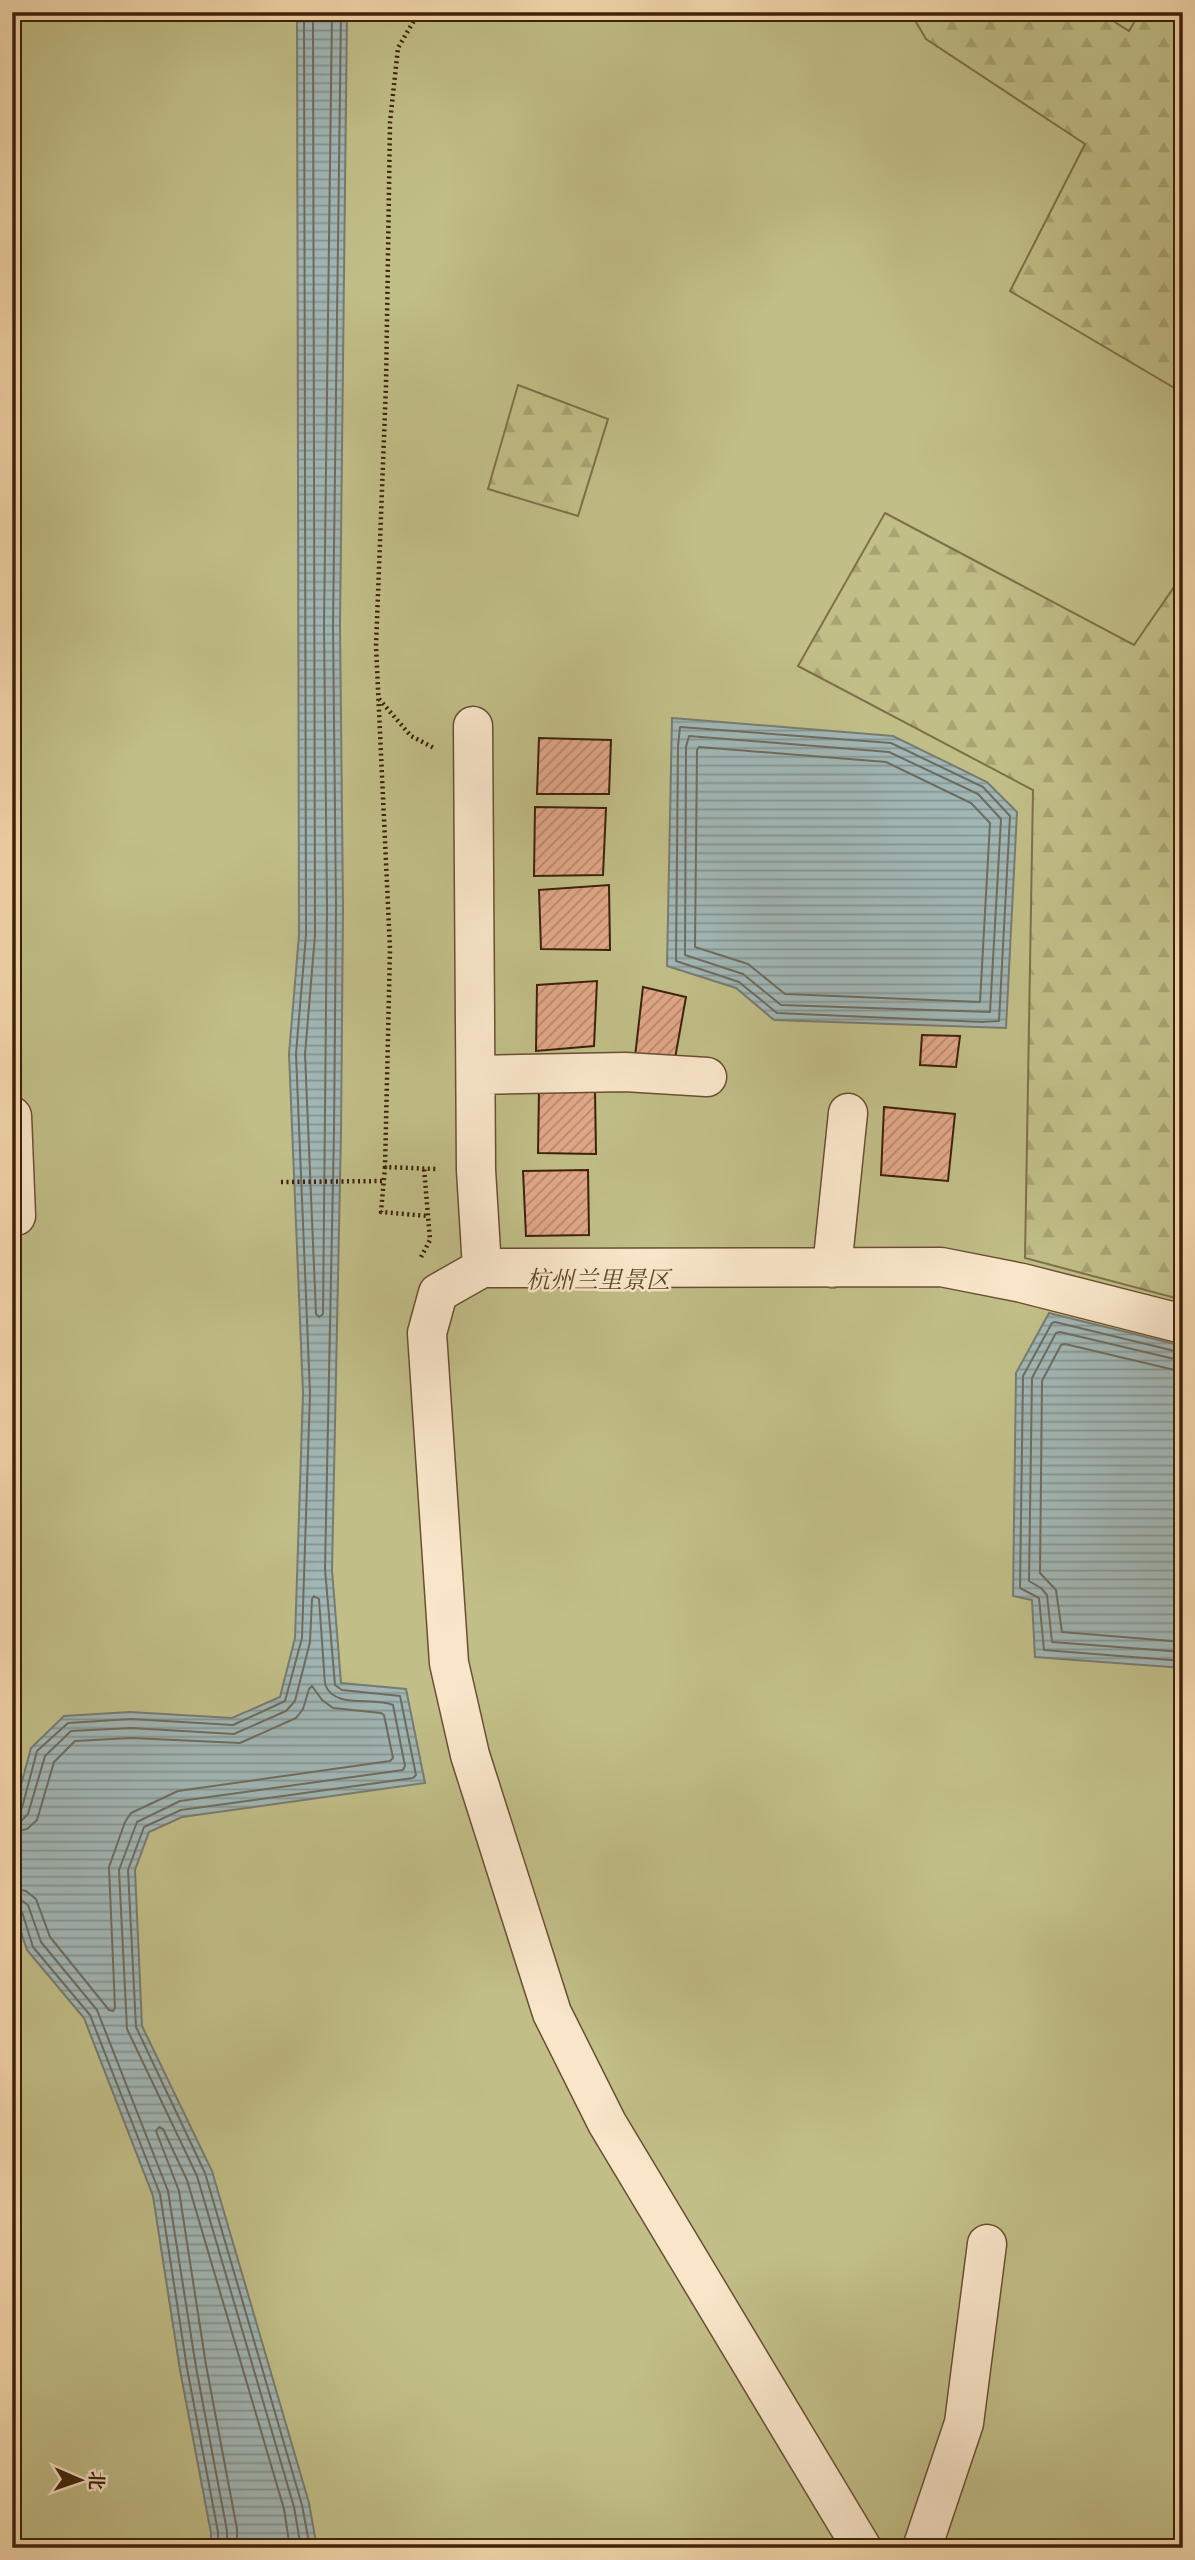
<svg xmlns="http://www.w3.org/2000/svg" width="1195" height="2560" font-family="'Old Standard TT','Noto Serif SC',serif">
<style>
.green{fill:#c1be87;stroke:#7e7048;stroke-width:2}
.forest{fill:url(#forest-firs);stroke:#7e7048;stroke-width:2}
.water{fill:url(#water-rules);stroke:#797b70;stroke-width:2}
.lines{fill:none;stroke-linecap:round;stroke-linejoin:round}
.shore{stroke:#6e6c5f;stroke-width:2}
.building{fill:url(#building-hatch);stroke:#3c2108;stroke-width:2}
.minor-casing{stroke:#6a4f32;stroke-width:41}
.path{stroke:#3c2108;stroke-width:4.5;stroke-dasharray:2 3.5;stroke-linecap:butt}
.minor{stroke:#f9e6ca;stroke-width:38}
.labels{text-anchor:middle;stroke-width:5;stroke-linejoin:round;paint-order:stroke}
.park-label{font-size:24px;font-style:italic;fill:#5d4828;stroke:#f9e6ca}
</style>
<defs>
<pattern id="forest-firs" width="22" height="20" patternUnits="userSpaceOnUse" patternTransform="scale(1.75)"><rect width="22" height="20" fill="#c1be87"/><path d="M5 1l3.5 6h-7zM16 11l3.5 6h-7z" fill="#a7a373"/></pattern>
<pattern id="water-rules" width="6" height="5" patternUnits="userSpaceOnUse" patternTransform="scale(1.75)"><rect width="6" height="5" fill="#a1b7b6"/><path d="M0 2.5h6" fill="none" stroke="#849492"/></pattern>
<pattern id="building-hatch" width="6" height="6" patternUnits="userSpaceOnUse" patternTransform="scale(1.75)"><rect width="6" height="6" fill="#e2a789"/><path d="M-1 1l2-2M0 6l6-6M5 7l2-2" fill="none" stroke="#b8886e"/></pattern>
</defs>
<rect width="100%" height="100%" fill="#f6d9ae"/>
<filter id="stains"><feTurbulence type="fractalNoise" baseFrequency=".00286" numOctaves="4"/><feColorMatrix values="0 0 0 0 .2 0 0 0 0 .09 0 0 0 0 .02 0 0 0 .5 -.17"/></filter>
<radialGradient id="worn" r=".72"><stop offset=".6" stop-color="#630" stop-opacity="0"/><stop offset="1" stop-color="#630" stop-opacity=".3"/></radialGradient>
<path class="green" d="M 12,12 L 1183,12 L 1183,2548 L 12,2548 Z"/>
<path class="forest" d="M 910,12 L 1099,12 L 1129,31 L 1140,12 L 1183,12 L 1183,393 L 1010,291 L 1085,144 L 926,39 Z
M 518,385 L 608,419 L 578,516 L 488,489 Z
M 885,513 L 1134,645 L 1183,574 L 1183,1300 L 1025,1258 L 1033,790 L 798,666 Z"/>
<path class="water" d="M 297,12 L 347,12 L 340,625 L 343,907 L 341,1132 L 332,1570 L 341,1683 L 406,1689 L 425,1783 L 182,1817 L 149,1832 L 135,1870 L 142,2026 L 212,2171 L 309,2503 L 317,2548 L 211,2548 L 211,2533 L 180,2370 L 153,2196 L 84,2018 L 27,1950 L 12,1905 L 12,1818 L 31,1748 L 64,1716 L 130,1712 L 232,1718 L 280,1697 L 295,1638 L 303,1393 L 289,1054 L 299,935 Z
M 672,718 L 893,736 L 987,782 L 1017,812 L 1006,1028 L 774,1020 L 736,988 L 667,966 Z
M 1049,1313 L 1183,1346 L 1183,1668 L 1035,1657 L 1032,1600 L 1013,1596 L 1016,1373 Z"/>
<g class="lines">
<path class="shore" d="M 313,12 L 315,935 L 305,1054 L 316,1314 L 319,1317 L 323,1314 L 327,907 L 324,624 L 332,12
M 680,727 L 891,743 L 983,787 L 1010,816 L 999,1021 L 982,1022 L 777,1013 L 739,982 L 676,961 L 678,746 Z
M 689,736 L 889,752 L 978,794 L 1001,819 L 990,1012 L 781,1005 L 743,974 L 685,955 L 686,747 Z
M 699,747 L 886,762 L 971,803 L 990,823 L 980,1002 L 785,994 L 748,964 L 695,947 L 697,750 Z
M 1183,1353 L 1055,1322 L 1052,1323 L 1023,1376 L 1020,1588 L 1039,1598 L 1044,1650 L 1183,1661
M 1183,1361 L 1060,1332 L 1056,1333 L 1032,1378 L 1029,1581 L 1041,1588 L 1047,1595 L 1052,1642 L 1183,1652
M 1183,1372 L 1065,1344 L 1061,1345 L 1042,1381 L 1040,1573 L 1056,1590 L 1062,1632 L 1183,1642
M 12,1813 L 18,1812 L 22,1808 L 37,1751 L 68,1723 L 131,1719 L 233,1725 L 285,1701 L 302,1638 L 310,1393 L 296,1054 L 306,935 L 304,12
M 12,1822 L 22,1820 L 28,1814 L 45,1756 L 71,1731 L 131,1728 L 234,1734 L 286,1711 L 295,1701 L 310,1642 L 312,1599 L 314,1596 L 319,1599 L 325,1684 C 334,1710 373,1696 393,1705 L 405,1766 L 403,1770 L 180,1801 L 137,1822 L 119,1870 L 127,2029 L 197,2176 L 294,2507 L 301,2548
M 12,1832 L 27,1829 L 37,1820 L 54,1762 L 75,1741 L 131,1738 L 240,1743 L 296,1718 L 303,1709 L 309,1689 L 312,1686 L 322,1700 L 333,1708 L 381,1713 L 384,1715 L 393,1758 L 390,1761 L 178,1791 L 131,1813 L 125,1822 L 109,1867 L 115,2008 L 113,2011 L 109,2010 L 50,1937 L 36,1899 L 26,1891 L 12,1888
M 12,1899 L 21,1900 L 28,1905 L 41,1942 L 97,2010 L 168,2191 L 196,2367 L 227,2531 L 227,2548
M 12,1908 L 18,1908 L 22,1912 L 33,1947 L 90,2015 L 160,2194 L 187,2368 L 218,2532 L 218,2548
M 237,2548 L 237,2529 L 206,2365 L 179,2191 L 156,2131 L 159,2127 L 163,2129 L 187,2180 L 284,2509 L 290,2548
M 310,2548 L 302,2505 L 205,2173 L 136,2027 L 128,1870 L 144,1827 L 181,1810 L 413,1778 L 416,1775 L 400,1696 L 342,1690 L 335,1685 L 325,1569 L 334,1132 L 336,907 L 333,625 L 341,12"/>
</g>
<path class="building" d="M 539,738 L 611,740 L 609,794 L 537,794 Z
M 535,807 L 606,808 L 603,875 L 534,876 Z
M 609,885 L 610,950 L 541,949 L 539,890 Z
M 597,981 L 594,1046 L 536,1051 L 537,985 Z
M 643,987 L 686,997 L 674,1064 L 635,1057 Z
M 922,1035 L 960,1036 L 956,1067 L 920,1065 Z
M 595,1090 L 596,1154 L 538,1153 L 539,1091 Z
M 884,1107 L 955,1114 L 948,1181 L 881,1175 Z
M 588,1170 L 589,1235 L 526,1236 L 523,1171 Z"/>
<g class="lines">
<g class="minor-casing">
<path id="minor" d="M 473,726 L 476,1170 L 482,1268
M 476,1075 L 625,1072 L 707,1077
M 12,1116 L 16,1216 L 12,1216
M 832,1268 L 848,1113
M 862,2548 L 607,2123 L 552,2013 L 470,1755 L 449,1663 L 427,1333 L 438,1293 L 482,1268 L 941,1267 L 1022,1283 L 1183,1324
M 922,2548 L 964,2423 L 987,2244"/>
</g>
<path class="path" d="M 419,12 L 398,48 L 390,122 L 386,385 L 376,646 L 390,949 L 385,1167 L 437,1169
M 379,699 L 411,736 L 434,748
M 385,1167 L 381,1212 L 428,1216
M 281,1182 L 384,1181
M 421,1257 L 430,1240 L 424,1168"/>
<use href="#minor" class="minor"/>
</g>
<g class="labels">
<g class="park-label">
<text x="598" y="1288">杭州兰里景区</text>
</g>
</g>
<rect width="1195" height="2560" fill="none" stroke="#f6d9ae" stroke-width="42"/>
<rect x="14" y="14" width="1167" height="2532" fill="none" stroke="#3c2108" stroke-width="3.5"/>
<rect x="21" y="21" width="1153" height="2518" fill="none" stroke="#3c2108" stroke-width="2"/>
<g transform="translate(80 2480) rotate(92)" stroke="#f9e6ca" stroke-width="5" paint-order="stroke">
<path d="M0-5L12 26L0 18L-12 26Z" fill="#3c2108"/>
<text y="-10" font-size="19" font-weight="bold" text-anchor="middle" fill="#3c2108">北</text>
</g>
<rect width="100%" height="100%" filter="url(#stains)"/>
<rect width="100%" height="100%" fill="url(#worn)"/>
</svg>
